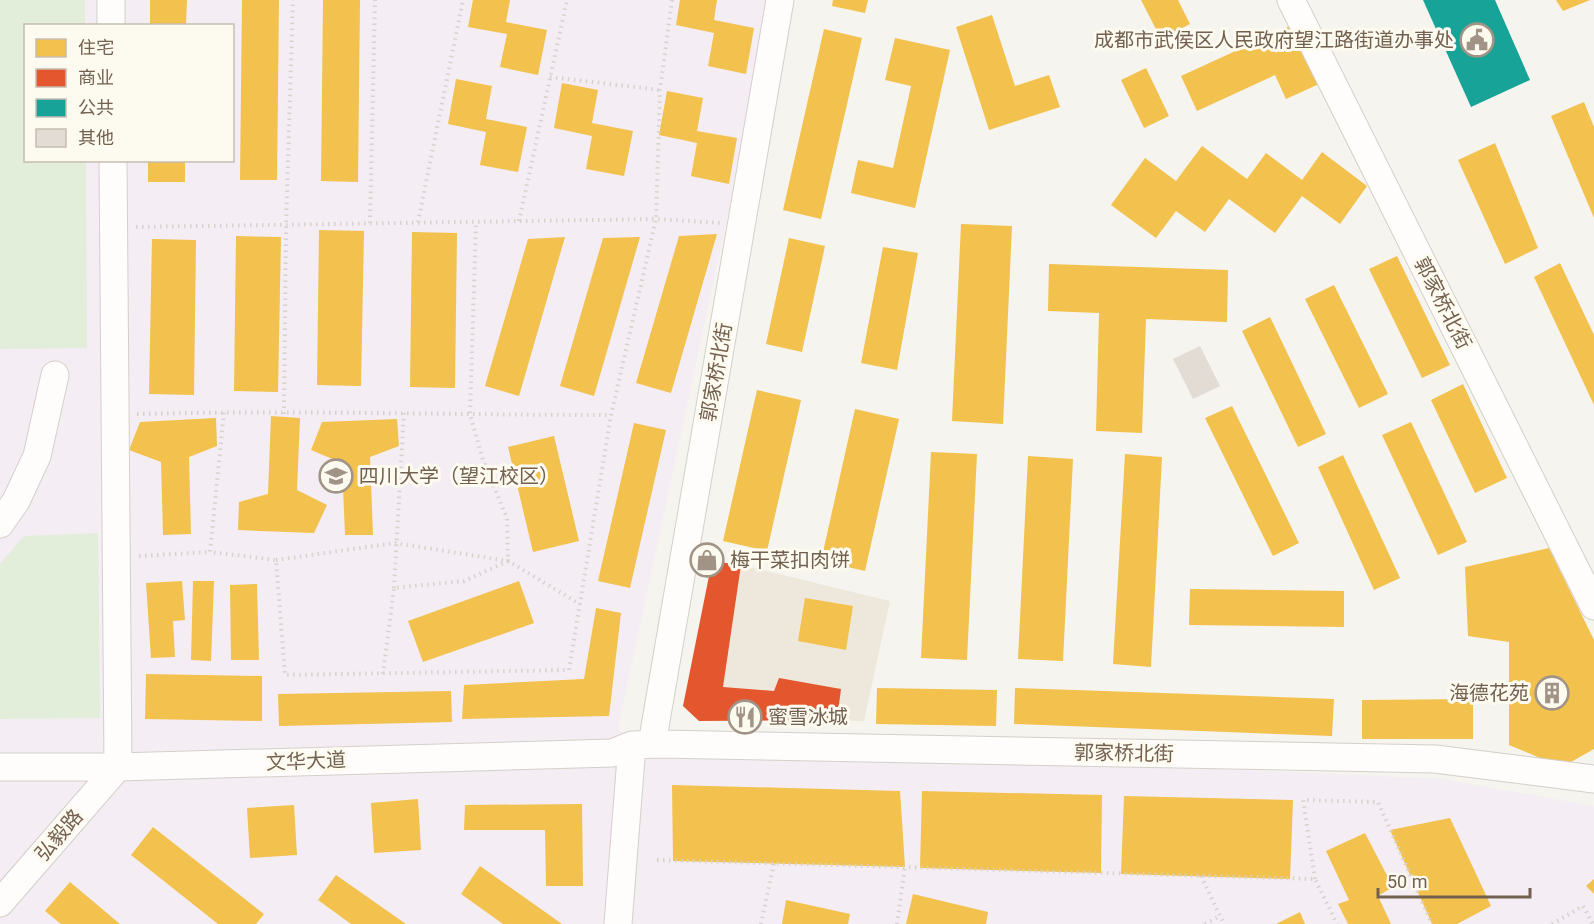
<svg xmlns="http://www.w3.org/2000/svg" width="1594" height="924" font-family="Roboto,'Noto Sans SC',sans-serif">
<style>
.residential{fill:#eee8dc}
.education{fill:#f4edf3;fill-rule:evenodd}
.green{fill:#e2edda}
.homes{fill:#f2c14e}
.shops{fill:#e4572e}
.public{fill:#17a398}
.building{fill:#e2dcd5}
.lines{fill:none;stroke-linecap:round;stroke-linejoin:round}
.minor-casing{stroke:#d4d0c9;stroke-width:29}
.path{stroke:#d7d2cd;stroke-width:4;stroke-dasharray:1.5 4.5;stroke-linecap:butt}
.minor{stroke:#fefdfc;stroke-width:27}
.labels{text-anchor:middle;stroke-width:6;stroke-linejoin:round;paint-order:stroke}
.poi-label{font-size:20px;fill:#736150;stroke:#fdfaf0;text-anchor:start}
.street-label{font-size:20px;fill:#736150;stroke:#fdfaf0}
</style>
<rect width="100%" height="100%" fill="#f6f4ee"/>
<path class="residential" d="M 712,561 L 741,565 L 890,601 L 864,721 L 699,721 L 683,706 Z"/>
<path class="education" d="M 0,0 L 769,0 L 726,223 L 618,728 L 632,745 L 660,744 L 1443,779 L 1594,806 L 1594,924 L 0,924 ZM 26,26 L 232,26 L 232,160 L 26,160 Z"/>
<path class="green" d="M 0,0 L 85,0 L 85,25 L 26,26 L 26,160 L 86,161 L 87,348 L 0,349 Z
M 98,533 L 100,718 L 0,719 L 0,564 L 24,536 Z"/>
<path class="homes" d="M 150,0 L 187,0 L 186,26 L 150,26 Z
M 242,0 L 279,0 L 277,180 L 240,180 Z
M 323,0 L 360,0 L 358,182 L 321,181 Z
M 473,0 L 510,0 L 506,22 L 547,30 L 538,75 L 500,67 L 507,34 L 468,27 Z
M 680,0 L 717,0 L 714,20 L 754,28 L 746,74 L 708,66 L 714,33 L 676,25 Z
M 833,0 L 868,0 L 865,13 L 832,6 Z
M 1141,0 L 1178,0 L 1190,24 L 1161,39 Z
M 1556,0 L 1590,0 L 1563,11 Z
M 992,15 L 1015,86 L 1049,75 L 1060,107 L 989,130 L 956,27 Z
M 1292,25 L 1319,84 L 1286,99 L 1275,75 L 1197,111 L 1181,76 Z
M 824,29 L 862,38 L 821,219 L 783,210 Z
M 895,38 L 950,50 L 915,208 L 851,193 L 858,160 L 893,168 L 911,86 L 885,80 Z
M 1146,68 L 1169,116 L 1144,128 L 1121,80 Z
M 456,79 L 492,86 L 486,119 L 527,127 L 518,172 L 480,165 L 486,132 L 448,124 Z
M 562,83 L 598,90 L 592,123 L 633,131 L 624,176 L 586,169 L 592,136 L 554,128 Z
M 667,91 L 703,98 L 697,131 L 737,138 L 729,184 L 691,176 L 697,143 L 659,135 Z
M 1584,102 L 1594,127 L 1594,218 L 1551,116 Z
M 1495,143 L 1538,248 L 1505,264 L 1458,160 Z
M 1202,146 L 1247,179 L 1266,153 L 1302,180 L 1322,152 L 1367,186 L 1340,224 L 1302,196 L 1275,233 L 1229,199 L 1205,232 L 1176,211 L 1156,238 L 1111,205 L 1145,158 L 1176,181 Z
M 148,160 L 185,160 L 185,182 L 148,182 Z
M 961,224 L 1012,226 L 1003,424 L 952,421 Z
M 319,230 L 364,231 L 361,386 L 317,385 Z
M 412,232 L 457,233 L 455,388 L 410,387 Z
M 717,234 L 671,393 L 636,383 L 679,236 Z
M 236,236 L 281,237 L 278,392 L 234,391 Z
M 565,237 L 519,396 L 485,386 L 528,239 Z
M 640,237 L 594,396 L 560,386 L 603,238 Z
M 789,238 L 825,246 L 802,352 L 766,344 Z
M 152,239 L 196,240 L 194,395 L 149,394 Z
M 883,247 L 918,253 L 897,370 L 861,363 Z
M 1397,256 L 1450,365 L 1422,378 L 1369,269 Z
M 1560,263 L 1594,335 L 1594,405 L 1534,277 Z
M 1049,264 L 1228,270 L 1227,322 L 1146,319 L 1142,433 L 1096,431 L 1099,313 L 1048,311 Z
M 1334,285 L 1388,394 L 1359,408 L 1305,299 Z
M 1270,317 L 1326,434 L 1298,447 L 1242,331 Z
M 1463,384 L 1507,478 L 1475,493 L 1431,400 Z
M 757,390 L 801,400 L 767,551 L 723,541 Z
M 1232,406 L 1299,543 L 1273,556 L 1205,418 Z
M 855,409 L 899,419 L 865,571 L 821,561 Z
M 271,416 L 300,418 L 297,490 L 327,505 L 314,533 L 238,530 L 239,502 L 268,494 Z
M 216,418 L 217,446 L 189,457 L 191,534 L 163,535 L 161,462 L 129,450 L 140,422 Z
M 397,419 L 399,446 L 370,457 L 373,535 L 345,535 L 342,463 L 311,450 L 322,422 Z
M 1411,422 L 1467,542 L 1438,555 L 1382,435 Z
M 634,423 L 666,430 L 630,588 L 598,581 Z
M 554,436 L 579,541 L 533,552 L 508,447 Z
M 931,452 L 977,454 L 967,660 L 921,658 Z
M 1125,454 L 1162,457 L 1151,667 L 1113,664 Z
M 1343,455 L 1400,578 L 1374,590 L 1318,467 Z
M 1028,456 L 1073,459 L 1063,661 L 1018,659 Z
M 1549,548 L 1594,640 L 1594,749 L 1562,767 L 1509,745 L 1509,642 L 1468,636 L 1465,567 Z
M 182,581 L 185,620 L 173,621 L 175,657 L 151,658 L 146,583 Z
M 193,581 L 214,581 L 211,661 L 191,660 Z
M 519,581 L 534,623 L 423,662 L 408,621 Z
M 257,584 L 259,660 L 231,660 L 230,585 Z
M 1190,589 L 1344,591 L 1344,627 L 1189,625 Z
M 805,598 L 853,606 L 846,650 L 798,641 Z
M 596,608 L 621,613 L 609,716 L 462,719 L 464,685 L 584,679 Z
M 146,674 L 262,676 L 262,721 L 145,719 Z
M 877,688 L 997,690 L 996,726 L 876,724 Z
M 1015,688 L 1334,699 L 1332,736 L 1014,724 Z
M 451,691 L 452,722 L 279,726 L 278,694 Z
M 1473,699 L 1473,739 L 1362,739 L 1362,700 Z
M 672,785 L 900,791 L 905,867 L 673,861 Z
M 922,791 L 1102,795 L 1101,873 L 920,868 Z
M 1124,796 L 1293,800 L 1290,879 L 1121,874 Z
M 418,799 L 421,850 L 374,853 L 371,803 Z
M 582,804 L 583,886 L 546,886 L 545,830 L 464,830 L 465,805 Z
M 294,805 L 297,855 L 250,858 L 247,808 Z
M 1450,818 L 1491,906 L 1457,924 L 1432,924 L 1390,830 Z
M 153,827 L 264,914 L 256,924 L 218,924 L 131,855 Z
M 1365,833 L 1393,887 L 1378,896 L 1391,924 L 1348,924 L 1338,904 L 1349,900 L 1326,851 Z
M 480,866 L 562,924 L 503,924 L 461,894 Z
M 336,875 L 406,924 L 351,924 L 318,900 Z
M 1594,879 L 1594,894 L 1586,886 Z
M 70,882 L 120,924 L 61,924 L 45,911 Z
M 913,894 L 988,912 L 986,924 L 906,924 Z
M 786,900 L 850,914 L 848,924 L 782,924 Z
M 1300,912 L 1305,924 L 1276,924 Z"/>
<path class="shops" d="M 712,561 L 741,565 L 723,687 L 774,691 L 779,678 L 841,689 L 837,720 L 699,721 L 683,706 Z"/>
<path class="public" d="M 1423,0 L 1495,0 L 1530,80 L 1471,107 Z"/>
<path class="building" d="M 1200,346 L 1220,386 L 1193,399 L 1173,359 Z"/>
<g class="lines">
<g class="minor-casing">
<path id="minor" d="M 111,0 L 111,26
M 1291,0 L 1594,606
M 0,524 L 16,501 L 37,456 L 55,375
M 652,744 L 780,0
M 0,767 L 118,767 L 612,753 L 632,745 L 660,744 L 1435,759 L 1594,779
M 0,903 L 118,767 L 113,160
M 618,924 L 632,745"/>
</g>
<path class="path" d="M 672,0 L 660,90 L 656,219 L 720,223
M 550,77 L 660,90
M 519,221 L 567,0
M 418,222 L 463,0
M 370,223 L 375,0
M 136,227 L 656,219 L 611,415 L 569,670 L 285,675 L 276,560 L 210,552 L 224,412
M 137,414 C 295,410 453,415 611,415
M 284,414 L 286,225 L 293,0
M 139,556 L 210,552
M 276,560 L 395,543 L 508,561 L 580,604
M 394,588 L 404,412
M 383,674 L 394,588 L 464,581 L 508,561 L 507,518 L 484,463 L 470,415 L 476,222
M 657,860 L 1315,879 L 1337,924
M 1201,876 L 1224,924
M 1315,879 L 1303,800 L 1378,802 L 1432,924
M 761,924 L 774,863
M 897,924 L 905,867
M 1205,924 L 1220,916
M 1552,924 L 1583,906 L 1593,924"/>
<use href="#minor" class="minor"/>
</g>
<defs>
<g id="civic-ring" transform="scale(1.725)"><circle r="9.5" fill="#fdfaf0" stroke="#a19487" stroke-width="1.5"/><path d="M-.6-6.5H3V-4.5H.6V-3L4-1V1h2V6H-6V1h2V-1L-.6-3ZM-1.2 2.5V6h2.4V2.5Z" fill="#a19487"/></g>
<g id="university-ring" transform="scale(1.725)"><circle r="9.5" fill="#fdfaf0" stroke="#a19487" stroke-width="1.5"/><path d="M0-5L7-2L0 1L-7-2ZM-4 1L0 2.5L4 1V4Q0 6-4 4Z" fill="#a19487"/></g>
<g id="shop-ring" transform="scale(1.725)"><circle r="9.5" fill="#fdfaf0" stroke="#a19487" stroke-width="1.5"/><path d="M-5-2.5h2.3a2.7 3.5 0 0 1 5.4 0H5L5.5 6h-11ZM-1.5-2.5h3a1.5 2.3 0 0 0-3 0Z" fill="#a19487"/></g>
<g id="building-ring" transform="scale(1.725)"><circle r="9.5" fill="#fdfaf0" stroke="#a19487" stroke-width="1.5"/><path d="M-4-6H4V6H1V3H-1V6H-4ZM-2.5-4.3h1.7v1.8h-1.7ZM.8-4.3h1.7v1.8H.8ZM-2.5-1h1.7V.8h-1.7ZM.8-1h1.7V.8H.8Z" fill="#a19487"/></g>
<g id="restaurant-ring" transform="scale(1.725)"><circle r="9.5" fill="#fdfaf0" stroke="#a19487" stroke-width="1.5"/><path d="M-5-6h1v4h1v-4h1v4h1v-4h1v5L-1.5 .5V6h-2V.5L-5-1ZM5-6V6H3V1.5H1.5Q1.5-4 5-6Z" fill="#a19487"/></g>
</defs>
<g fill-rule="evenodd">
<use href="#civic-ring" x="1477" y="40"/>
<use href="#university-ring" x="336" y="476"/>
<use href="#shop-ring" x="707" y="560"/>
<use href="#building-ring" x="1552" y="693"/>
<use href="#restaurant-ring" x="745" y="717"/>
</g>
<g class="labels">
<g class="poi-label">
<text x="1454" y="47" text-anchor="end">成都市武侯区人民政府望江路街道办事处</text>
<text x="359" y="483">四川大学（望江校区）</text>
<text x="730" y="567">梅干菜扣肉饼</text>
<text x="1529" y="700" text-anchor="end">海德花苑</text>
<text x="768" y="724">蜜雪冰城</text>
</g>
<g class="street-label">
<text transform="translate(1443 303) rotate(63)" y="7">郭家桥北街</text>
<text transform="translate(716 372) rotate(-80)" y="7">郭家桥北街</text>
<text transform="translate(1124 753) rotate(1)" y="7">郭家桥北街</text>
<text transform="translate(306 761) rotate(-2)" y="7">文华大道</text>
<text transform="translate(59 835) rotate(-49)" y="7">弘毅路</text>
</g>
</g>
<rect x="24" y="24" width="210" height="138" fill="#fdfaf0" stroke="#c6bdb0" stroke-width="1.5"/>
<rect x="36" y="39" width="30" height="18" fill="#f2c14e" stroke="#c6bdb0" stroke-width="1.5"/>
<text x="78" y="54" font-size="18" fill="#736150">住宅</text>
<rect x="36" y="69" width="30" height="18" fill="#e4572e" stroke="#c6bdb0" stroke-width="1.5"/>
<text x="78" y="84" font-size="18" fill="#736150">商业</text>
<rect x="36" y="99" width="30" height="18" fill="#17a398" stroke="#c6bdb0" stroke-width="1.5"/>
<text x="78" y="114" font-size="18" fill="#736150">公共</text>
<rect x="36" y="129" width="30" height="18" fill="#e2dcd5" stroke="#c6bdb0" stroke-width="1.5"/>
<text x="78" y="144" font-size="18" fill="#736150">其他</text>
<path d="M1378 888v9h152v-9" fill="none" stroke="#736150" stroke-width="3"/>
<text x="1387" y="888" font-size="18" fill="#736150" stroke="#fdfaf0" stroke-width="4.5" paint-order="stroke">50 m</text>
</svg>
